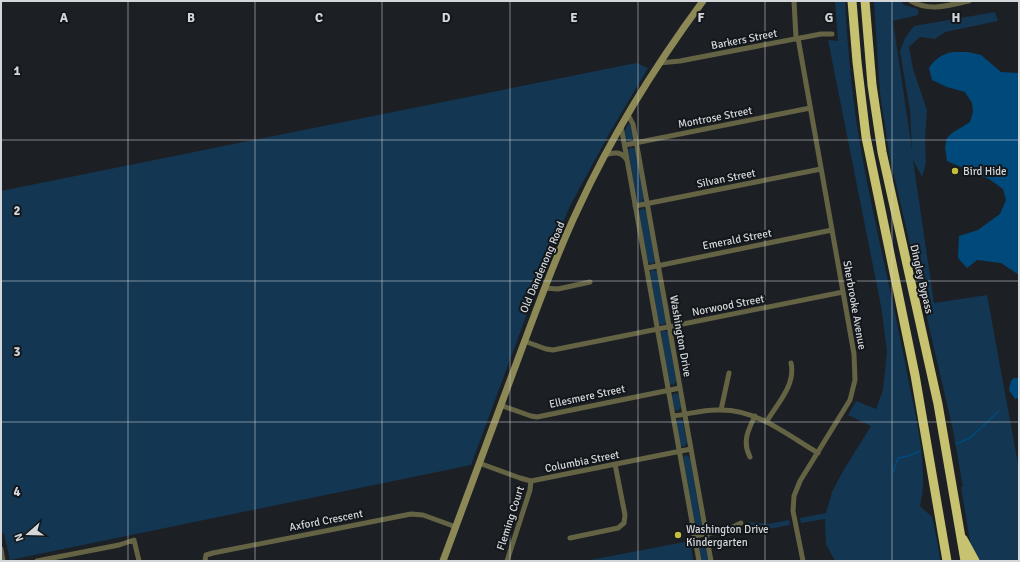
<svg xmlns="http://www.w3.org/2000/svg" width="1020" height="562" font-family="Signika,sans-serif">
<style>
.green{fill:#133652}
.water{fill:#004a7b}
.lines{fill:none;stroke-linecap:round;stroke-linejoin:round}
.stream{stroke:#004a7b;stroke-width:1.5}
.street{stroke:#646344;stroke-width:5}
.secondary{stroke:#8c8956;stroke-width:7}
.highway{stroke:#c6c270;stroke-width:9}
.grid{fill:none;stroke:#d4d7da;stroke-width:1;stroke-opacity:0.55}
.poi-dot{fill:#c4bd3e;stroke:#13171b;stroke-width:1.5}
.labels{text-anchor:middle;stroke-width:4;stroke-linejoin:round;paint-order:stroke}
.street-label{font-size:11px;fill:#d4d7da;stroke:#13171b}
.poi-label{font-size:11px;fill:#d4d7da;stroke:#13171b;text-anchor:start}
.grid-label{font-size:13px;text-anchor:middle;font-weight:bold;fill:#d4d7da;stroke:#13171b;stroke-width:4;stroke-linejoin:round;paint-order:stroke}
</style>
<rect width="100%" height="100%" fill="#1c2024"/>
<path class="green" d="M 835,1 L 845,1 C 848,55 853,108 863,161 C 877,235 895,309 909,383 C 916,417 929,473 920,506 C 923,510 929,513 932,517 C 933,519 941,559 940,561 L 835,561 L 826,544 L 825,519 L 801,523 L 800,518 L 826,513 L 832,492 L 843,471 L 871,426 L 848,415 L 856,401 L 876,409 L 883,390 L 887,351 L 881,306 L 828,40 L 838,41 Z
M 874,1 L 901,1 L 904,5 L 918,9 L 918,15 L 893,21 L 912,150 L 910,111 L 900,51 L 905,38 L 914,26 L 995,12 L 998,21 L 945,32 L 935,39 L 920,37 L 909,47 L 913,69 L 927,110 L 925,140 L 926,163 L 922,177 L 913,160 L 934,303 L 987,295 L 1019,469 L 1019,561 L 977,561 L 971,547 L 961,487 L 963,487 L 953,430 L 890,158 L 880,93 Z
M 636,63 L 648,68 L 609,134 L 570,206 L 542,273 L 471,465 L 10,560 L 4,534 L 1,532 L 1,191 Z
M 630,123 L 633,138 L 629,142 C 623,138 624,127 630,123 Z
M 631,147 L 635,149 L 644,198 L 642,202 L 639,203 L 637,201 L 628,150 Z
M 643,208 L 646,211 L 655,260 L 654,263 L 651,264 L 647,261 L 639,211 Z
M 653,269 L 657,272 L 666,321 L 665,324 L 662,325 L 658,323 L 650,272 Z
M 662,331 L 665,331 L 668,333 L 676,381 L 674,385 L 669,384 L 661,333 Z
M 676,393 L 679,395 L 681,407 L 678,411 L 674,409 L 672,395 Z
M 680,419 L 683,421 L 687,443 L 684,447 L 680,445 L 676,422 Z
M 686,455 L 690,458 L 702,527 L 699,530 L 695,528 L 683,457 Z
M 789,520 L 790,525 L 768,529 L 749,527 L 749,522 L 768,524 Z
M 701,539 L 705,542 L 709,561 L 701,561 L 698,542 Z
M 690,541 L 693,560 L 687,561 L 585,561 Z"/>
<path class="water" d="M 954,52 L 968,52 L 981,55 L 1001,72 L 1019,73 L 1019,275 L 1001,263 L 977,260 L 967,268 L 958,258 L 959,236 L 978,230 L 1000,214 L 1006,200 L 1003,189 L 989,179 L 947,161 L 945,147 L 947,138 L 952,133 L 970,122 L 973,112 L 972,103 L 965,92 L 947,87 L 932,80 L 929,68 C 935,59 943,53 954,52 Z
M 1014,378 L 1019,378 L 1019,379 L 1018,398 L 1015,399 L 1009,390 L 1011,381 Z"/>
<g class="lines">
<path class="stream" d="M 956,444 L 970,438 L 999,411
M 893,472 L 898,458 L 908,456 L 920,451"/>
<path class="street" d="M 794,1 L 796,38
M 911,1 C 930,12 949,5 969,1
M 798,38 L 854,354 L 855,380 L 850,400 L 800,481 L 794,496 L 793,511 L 803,561
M 659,63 L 680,61 L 821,34 L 832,34
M 628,115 L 633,124 L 711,561
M 621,126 L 699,561
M 625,145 L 810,108
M 605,155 C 614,152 621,151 627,160
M 635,206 L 821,169
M 647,268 L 832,230
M 544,288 L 558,289 L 590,282
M 524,341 L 546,349 L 553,350 L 843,292
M 500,405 L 531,416 L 537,417 L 680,388
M 721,410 L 729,373
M 673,416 C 689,414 705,409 721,410 C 758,410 787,435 818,453
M 767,421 C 777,404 796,385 791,363
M 750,457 C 742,442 748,430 755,416
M 479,463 L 520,478 L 531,481 L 691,449
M 694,536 L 727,530 L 741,523
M 570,538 L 618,528 L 624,523 L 625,515 L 615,464
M 1,549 L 3,561
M 37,561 L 119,545 L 134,540 L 139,561
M 205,561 L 206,555 L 213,553 L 411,514 L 423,515 L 456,527
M 507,561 L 530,490 L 531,481"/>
<path class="secondary" d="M 443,561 C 469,491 495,421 521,351 C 539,303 556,255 578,209 C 612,135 655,66 703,1"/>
<path class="highway" d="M 852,1 L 857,62 L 866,137 L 915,375 L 947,561
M 865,1 L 872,85 L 882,152 L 938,404 L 965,561
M 963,539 L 975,561"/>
</g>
<path class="grid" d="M 128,1 L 128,561M 255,1 L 255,561M 382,1 L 382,561M 510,1 L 510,561M 638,1 L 638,561M 765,1 L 765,561M 892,1 L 892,561M 1,140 L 1019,140M 1,281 L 1019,281M 1,422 L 1019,422"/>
<g class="poi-dot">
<circle cx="955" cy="171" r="4"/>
<circle cx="678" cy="535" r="4"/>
</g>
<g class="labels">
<g class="street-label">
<text transform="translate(744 39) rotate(-11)" y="4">Barkers Street</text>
<text transform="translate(715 117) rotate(-11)" y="4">Montrose Street</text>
<text transform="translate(726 178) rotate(-11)" y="4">Silvan Street</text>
<text transform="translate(737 239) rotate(-11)" y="4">Emerald Street</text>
<text transform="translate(542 267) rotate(-67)" y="4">Old Dandenong Road</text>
<text transform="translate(922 279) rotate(77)" y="4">Dingley Bypass</text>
<text transform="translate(728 305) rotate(-11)" y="4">Norwood Street</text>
<text transform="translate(855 305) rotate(80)" y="4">Sherbrooke Avenue</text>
<text transform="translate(681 336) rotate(80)" y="4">Washington Drive</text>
<text transform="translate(587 396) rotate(-12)" y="4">Ellesmere Street</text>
<text transform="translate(582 461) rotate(-11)" y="4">Columbia Street</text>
<text transform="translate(510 518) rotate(-72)" y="4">Fleming Court</text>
<text transform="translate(326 520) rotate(-11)" y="4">Axford Crescent</text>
</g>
<g class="poi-label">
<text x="963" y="175">Bird Hide</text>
<text x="686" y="533">Washington Drive<tspan x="686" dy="13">Kindergarten</tspan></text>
</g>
</g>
<g class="grid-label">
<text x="64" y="22">A</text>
<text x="191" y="22">B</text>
<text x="319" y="22">C</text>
<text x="446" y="22">D</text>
<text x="574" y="22">E</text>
<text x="701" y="22">F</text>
<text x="829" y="22">G</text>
<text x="956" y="22">H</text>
<text x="17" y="75">1</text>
<text x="17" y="215">2</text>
<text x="17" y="356">3</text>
<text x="17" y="496">4</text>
</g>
<rect width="1020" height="562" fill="none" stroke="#d4d7da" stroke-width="4"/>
<g transform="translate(28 534) rotate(250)" stroke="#13171b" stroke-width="3" paint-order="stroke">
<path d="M0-3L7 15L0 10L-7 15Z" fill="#d4d7da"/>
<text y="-6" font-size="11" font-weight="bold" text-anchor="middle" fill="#d4d7da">N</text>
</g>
</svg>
